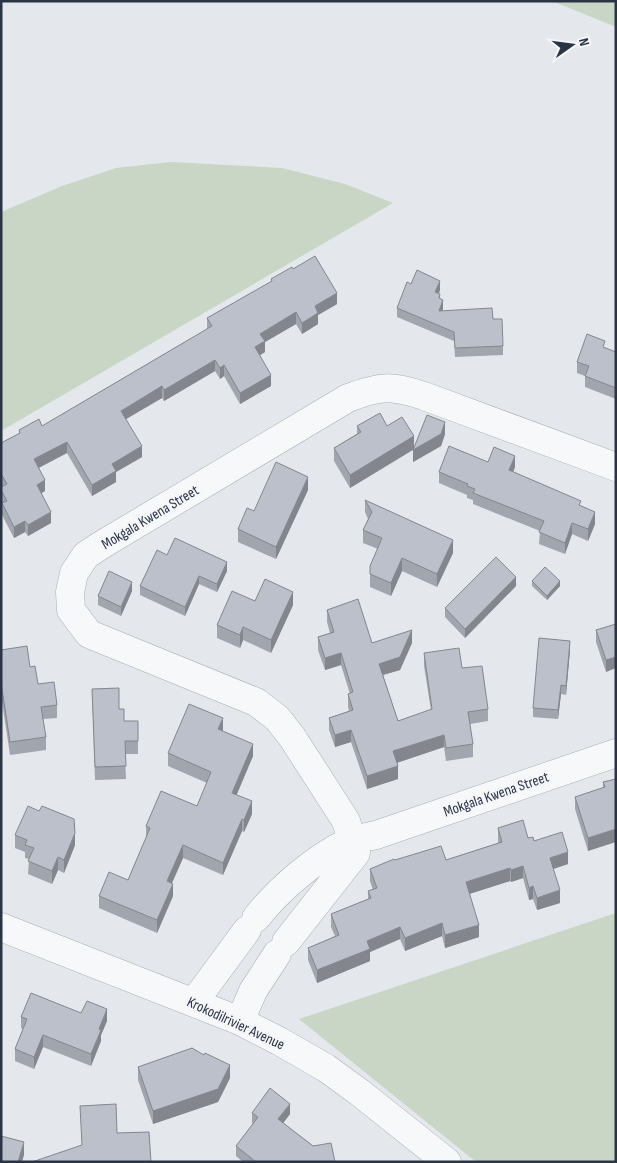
<svg xmlns="http://www.w3.org/2000/svg" width="617" height="1163" font-family="'Sofia Sans Condensed',sans-serif">
<style>
.green{fill:#c9d6c5}
.lines{fill:none;stroke-linecap:round;stroke-linejoin:round}
.minor-casing{stroke:#a9aeb7;stroke-width:29}
.minor{stroke:#f7f8fa;stroke-width:28}
.wall{fill:#a1a5ae}
.shaded-wall{fill:#83868d}
.building{fill:#bbc0ca;stroke:#83868d}
.labels{text-anchor:middle;stroke-width:5;stroke-linejoin:round;paint-order:stroke}
.street-label{font-size:15px;fill:#2b3445;stroke:#f4f6f9}
</style>
<rect width="100%" height="100%" fill="#e4e7ec"/>
<path class="green" d="M 552,1 L 616,1 L 616,27 Z
M 171,162 L 282,168 L 345,184 L 393,203 L 1,431 L 1,212 L 62,186 L 116,168 Z
M 616,913 L 616,1162 L 476,1162 L 299,1019 Z"/>
<g class="lines">
<g class="minor-casing">
<path id="minor" d="M 345,866 L 352,840 L 346,821 L 292,737 L 277,718 L 256,702 L 89,634 L 71,610 L 70,592 L 74,573 L 86,555 L 103,544 L 348,398 C 380,386 391,385 424,396 L 616,467
M 256,918 C 279,889 316,857 349,842 C 357,838 367,837 376,835 L 616,753
M 1,927 L 240,1021 L 279,1041 L 326,1068 L 359,1092 L 447,1162
M 286,942 L 356,853
M 194,1002 L 247,930
M 240,1021 L 253,991 L 277,954"/>
</g>
<use href="#minor" class="minor"/>
</g>
<path class="wall" d="M 293,269 L 337,304 L 318,315 L 318,324 L 302,334 L 296,324 L 265,342 L 265,352 L 260,355 L 271,386 L 240,404 L 224,376 L 220,379 L 215,371 L 164,401 L 162,398 L 126,419 L 142,457 L 116,472 L 116,482 L 92,496 L 67,453 L 39,468 L 45,491 L 41,493 L 51,523 L 28,536 L 25,532 L 14,538 L 2,515 L 2,503 L 1,501 L 1,487 L 2,487 L 1,485 L 1,443 L 19,434 L 19,430 L 42,426 L 207,329 L 207,318 L 271,282 L 271,279 Z
M 411,284 L 440,290 L 439,294 L 443,309 L 442,311 L 493,319 L 503,346 L 503,355 L 455,357 L 454,341 L 397,317 L 397,308 Z
M 605,348 L 616,352 L 616,399 L 585,387 L 585,376 L 577,373 L 577,362 Z
M 357,426 L 414,447 L 445,434 L 441,446 L 413,462 L 413,450 L 350,488 L 334,461 L 334,448 L 357,434 Z
M 488,462 L 515,467 L 513,472 L 581,506 L 595,524 L 588,541 L 572,534 L 565,554 L 539,544 L 540,531 L 473,504 L 473,500 L 467,498 L 467,495 L 439,483 L 439,472 Z
M 308,490 L 276,559 L 238,542 L 238,529 L 254,511 Z
M 365,500 L 453,553 L 437,587 L 402,571 L 391,596 L 370,587 L 370,566 L 378,549 L 363,543 L 363,530 L 368,519 L 365,512 Z
M 167,555 L 227,571 L 217,592 L 199,584 L 185,616 L 140,595 L 140,586 Z
M 532,581 L 560,586 L 547,600 L 532,586 Z
M 516,586 L 465,638 L 445,617 L 445,608 Z
M 132,591 L 121,616 L 98,605 L 98,596 Z
M 255,601 L 293,605 L 271,653 L 243,640 L 240,648 L 217,638 L 217,625 Z
M 327,610 L 372,643 L 412,643 L 400,670 L 383,675 L 398,721 L 431,710 L 424,666 L 424,653 L 462,668 L 488,709 L 488,721 L 470,724 L 473,744 L 473,757 L 446,761 L 444,747 L 397,763 L 398,779 L 367,789 L 351,742 L 335,747 L 329,730 L 329,718 L 349,711 L 348,707 L 348,694 L 350,694 L 341,665 L 325,670 L 318,650 L 318,637 L 330,633 L 327,622 Z
M 616,624 L 606,672 L 596,642 L 596,630 Z
M 1,650 L 30,667 L 38,684 L 57,705 L 57,718 L 43,719 L 46,737 L 46,750 L 10,755 L 1,695 Z
M 570,650 L 566,695 L 561,694 L 558,719 L 533,717 L 533,708 Z
M 92,689 L 119,709 L 124,721 L 138,721 L 138,754 L 125,754 L 126,779 L 95,780 Z
M 223,731 L 253,756 L 236,795 L 252,814 L 244,832 L 242,831 L 223,875 L 183,858 L 172,883 L 173,896 L 157,933 L 99,908 L 99,896 L 128,880 L 146,838 L 146,826 L 197,806 L 207,783 L 168,766 L 168,753 Z
M 616,779 L 588,851 L 575,809 L 575,797 L 603,788 L 603,782 Z
M 498,828 L 528,838 L 534,841 L 568,864 L 553,869 L 560,903 L 537,910 L 533,899 L 529,900 L 523,878 L 511,882 L 510,881 L 469,894 L 479,937 L 445,948 L 442,936 L 405,951 L 400,939 L 370,952 L 370,961 L 317,983 L 308,960 L 308,948 L 335,936 L 331,927 L 331,914 L 368,899 L 368,891 L 373,890 L 370,881 L 370,869 L 395,860 L 446,860 L 498,843 Z
M 15,835 L 75,845 L 64,873 L 58,870 L 52,884 L 28,874 L 29,859 L 25,858 L 25,852 L 15,848 Z
M 81,1013 L 107,1021 L 101,1035 L 101,1041 L 91,1066 L 43,1047 L 34,1069 L 15,1061 L 15,1049 L 23,1029 L 21,1028 L 21,1017 Z
M 138,1067 L 230,1078 L 218,1102 L 153,1124 L 138,1080 Z
M 252,1113 L 290,1114 L 283,1123 L 335,1162 L 243,1162 L 236,1156 L 236,1146 L 253,1124 L 252,1123 Z"/>
<path class="shaded-wall" d="M 440,281 L 440,290 L 435,301 L 435,292 Z
M 337,293 L 337,304 L 318,315 L 318,324 L 302,334 L 302,323 L 315,306 Z
M 443,300 L 443,309 L 439,320 L 439,311 Z
M 296,312 L 296,324 L 265,342 L 265,352 L 255,358 L 255,347 L 260,334 Z
M 215,360 L 215,371 L 164,401 L 164,390 Z
M 224,365 L 224,376 L 220,379 L 220,368 Z
M 271,375 L 271,386 L 240,404 L 240,393 Z
M 162,386 L 162,398 L 121,422 L 121,411 Z
M 445,422 L 445,434 L 441,446 L 413,462 L 413,450 Z
M 414,436 L 414,449 L 350,488 L 350,475 Z
M 67,442 L 67,453 L 34,470 L 34,459 Z
M 142,446 L 142,457 L 116,472 L 116,482 L 92,496 L 92,485 L 112,464 Z
M 515,456 L 515,467 L 509,482 L 509,470 Z
M 308,477 L 308,490 L 276,559 L 276,547 Z
M 45,480 L 45,491 L 37,496 L 37,485 Z
M 51,512 L 51,523 L 28,536 L 28,525 Z
M 595,512 L 595,524 L 588,541 L 588,529 Z
M 25,521 L 25,532 L 14,538 L 14,527 Z
M 572,523 L 572,534 L 565,554 L 565,543 Z
M 453,540 L 453,553 L 437,587 L 437,574 Z
M 402,558 L 402,571 L 391,596 L 391,583 Z
M 227,562 L 227,571 L 217,592 L 217,584 Z
M 199,576 L 199,584 L 185,616 L 185,607 Z
M 516,577 L 516,586 L 465,638 L 465,629 Z
M 560,581 L 560,586 L 547,600 L 547,596 Z
M 132,582 L 132,591 L 121,616 L 121,607 Z
M 293,592 L 293,605 L 271,653 L 271,640 Z
M 243,627 L 243,640 L 240,648 L 240,635 Z
M 412,630 L 412,643 L 400,670 L 379,676 L 379,664 Z
M 570,641 L 570,650 L 566,695 L 566,686 Z
M 341,653 L 341,665 L 325,670 L 325,658 Z
M 616,657 L 616,668 L 606,672 L 606,660 Z
M 561,685 L 561,694 L 558,719 L 558,710 Z
M 223,718 L 223,731 L 218,729 Z
M 351,730 L 351,742 L 335,747 L 335,735 Z
M 444,735 L 444,747 L 393,764 L 393,751 Z
M 253,744 L 253,756 L 232,806 L 232,793 Z
M 398,766 L 398,779 L 367,789 L 367,776 Z
M 252,801 L 252,814 L 244,832 L 244,820 Z
M 242,819 L 242,831 L 223,875 L 223,863 Z
M 616,829 L 616,842 L 588,851 L 588,838 Z
M 75,833 L 75,845 L 64,873 L 64,860 Z
M 183,845 L 183,858 L 167,894 L 167,881 Z
M 568,852 L 568,864 L 550,870 L 550,858 Z
M 58,857 L 58,870 L 52,884 L 52,871 Z
M 523,866 L 523,878 L 511,882 L 511,870 Z
M 510,868 L 510,881 L 466,895 L 466,882 Z
M 173,884 L 173,896 L 157,933 L 157,920 Z
M 533,886 L 533,899 L 529,900 L 529,888 Z
M 560,890 L 560,903 L 537,910 L 537,898 Z
M 442,923 L 442,936 L 405,951 L 405,938 Z
M 479,925 L 479,937 L 445,948 L 445,935 Z
M 400,927 L 400,939 L 370,952 L 370,961 L 317,983 L 317,970 L 367,941 Z
M 107,1009 L 107,1021 L 101,1035 L 101,1041 L 91,1066 L 91,1054 L 99,1029 Z
M 43,1035 L 43,1047 L 34,1069 L 34,1057 Z
M 230,1065 L 230,1078 L 218,1102 L 153,1124 L 153,1111 Z
M 290,1104 L 290,1114 L 278,1130 L 278,1119 Z
M 24,1142 L 24,1155 L 22,1162 L 18,1162 Z"/>
<path class="building" d="M 315,256 L 337,293 L 315,306 L 318,313 L 302,323 L 296,312 L 260,334 L 265,341 L 255,347 L 271,375 L 240,393 L 224,365 L 220,368 L 215,360 L 164,390 L 162,386 L 121,411 L 142,446 L 112,464 L 116,471 L 92,485 L 67,442 L 34,459 L 45,480 L 37,485 L 51,512 L 28,525 L 25,521 L 14,527 L 2,503 L 7,501 L 1,490 L 1,487 L 7,484 L 1,474 L 1,443 L 20,433 L 19,430 L 39,419 L 42,426 L 212,326 L 207,318 L 272,281 L 271,279 L 292,267 L 293,269 Z
M 417,270 L 440,281 L 435,292 L 440,294 L 439,298 L 443,300 L 439,311 L 492,308 L 493,319 L 502,319 L 503,346 L 455,348 L 454,332 L 397,308 L 407,282 L 411,284 Z
M 587,334 L 605,341 L 603,347 L 616,352 L 616,388 L 585,376 L 589,366 L 577,362 Z
M 380,413 L 387,426 L 402,417 L 414,436 L 350,475 L 334,448 L 361,432 L 357,426 Z
M 427,415 L 445,422 L 441,434 L 413,450 Z
M 449,446 L 488,462 L 494,447 L 515,456 L 509,470 L 581,501 L 579,505 L 595,512 L 588,529 L 572,523 L 565,543 L 539,532 L 544,521 L 473,493 L 475,489 L 467,486 L 468,484 L 439,472 Z
M 276,462 L 308,477 L 276,547 L 238,529 L 247,508 L 254,511 Z
M 365,500 L 453,540 L 437,574 L 402,558 L 391,583 L 370,574 L 370,566 L 382,538 L 363,530 L 372,512 Z
M 175,538 L 227,562 L 217,584 L 199,576 L 185,607 L 140,586 L 157,550 L 167,555 Z
M 496,557 L 516,577 L 465,629 L 445,608 Z
M 545,567 L 560,581 L 547,596 L 532,581 Z
M 109,571 L 132,582 L 121,607 L 98,596 Z
M 265,579 L 293,592 L 271,640 L 243,627 L 240,635 L 217,625 L 232,591 L 255,601 Z
M 358,599 L 372,643 L 412,630 L 400,657 L 379,664 L 398,721 L 432,709 L 424,653 L 459,648 L 462,668 L 482,666 L 488,709 L 468,712 L 473,744 L 446,748 L 444,735 L 393,751 L 398,766 L 367,776 L 351,730 L 335,735 L 329,718 L 353,710 L 348,694 L 353,692 L 341,653 L 325,658 L 318,637 L 334,632 L 327,610 Z
M 616,624 L 616,657 L 606,660 L 596,630 Z
M 539,638 L 570,641 L 566,686 L 561,685 L 558,710 L 533,708 Z
M 27,646 L 30,667 L 35,666 L 38,684 L 54,682 L 57,705 L 41,707 L 46,737 L 10,742 L 1,682 L 1,650 Z
M 119,688 L 119,709 L 124,709 L 124,721 L 138,721 L 138,741 L 125,741 L 126,766 L 95,767 L 92,689 Z
M 189,704 L 223,718 L 218,729 L 253,744 L 232,793 L 252,801 L 244,820 L 242,819 L 223,863 L 183,845 L 167,881 L 173,884 L 157,920 L 99,896 L 109,872 L 128,880 L 150,828 L 146,826 L 161,791 L 197,806 L 211,772 L 168,753 Z
M 616,779 L 616,829 L 588,838 L 575,797 L 605,787 L 603,782 Z
M 28,806 L 39,811 L 42,806 L 74,819 L 75,833 L 64,860 L 58,857 L 52,871 L 28,861 L 34,848 L 25,845 L 27,840 L 15,835 Z
M 523,820 L 528,838 L 533,837 L 534,841 L 562,832 L 568,852 L 550,858 L 560,890 L 537,898 L 533,886 L 529,888 L 523,866 L 511,870 L 510,868 L 466,882 L 479,925 L 445,935 L 442,923 L 405,938 L 400,927 L 367,941 L 370,949 L 317,970 L 308,948 L 339,935 L 331,914 L 371,898 L 368,891 L 377,888 L 370,869 L 394,859 L 395,860 L 441,846 L 446,860 L 502,842 L 498,828 Z
M 31,993 L 81,1013 L 87,1001 L 107,1009 L 99,1029 L 101,1030 L 91,1054 L 43,1035 L 34,1057 L 15,1049 L 27,1019 L 21,1017 Z
M 192,1048 L 204,1055 L 205,1053 L 230,1065 L 218,1089 L 153,1111 L 138,1067 Z
M 270,1088 L 290,1104 L 278,1119 L 313,1146 L 331,1143 L 335,1162 L 256,1162 L 236,1146 L 258,1117 L 252,1113 Z
M 116,1104 L 117,1133 L 149,1132 L 151,1162 L 32,1162 L 82,1145 L 80,1106 Z
M 1,1136 L 24,1142 L 18,1162 L 1,1162 Z"/>
<g class="labels">
<g class="street-label">
<text transform="translate(150 517) rotate(-31)" y="5">Mokgala Kwena Street</text>
<text transform="translate(496 794) rotate(-19)" y="5">Mokgala Kwena Street</text>
<text transform="translate(236 1023) rotate(25)" y="5">Krokodilrivier Avenue</text>
</g>
</g>
<rect width="617" height="1163" fill="none" stroke="#2b3445" stroke-width="5"/>
<g transform="translate(572 45) rotate(76)" stroke="#f4f6f9" stroke-width="4" paint-order="stroke">
<path d="M0-4L9 19L0 12L-9 19Z" fill="#2b3445"/>
<text y="-8" font-size="14" font-weight="bold" text-anchor="middle" fill="#2b3445">N</text>
</g>
</svg>
